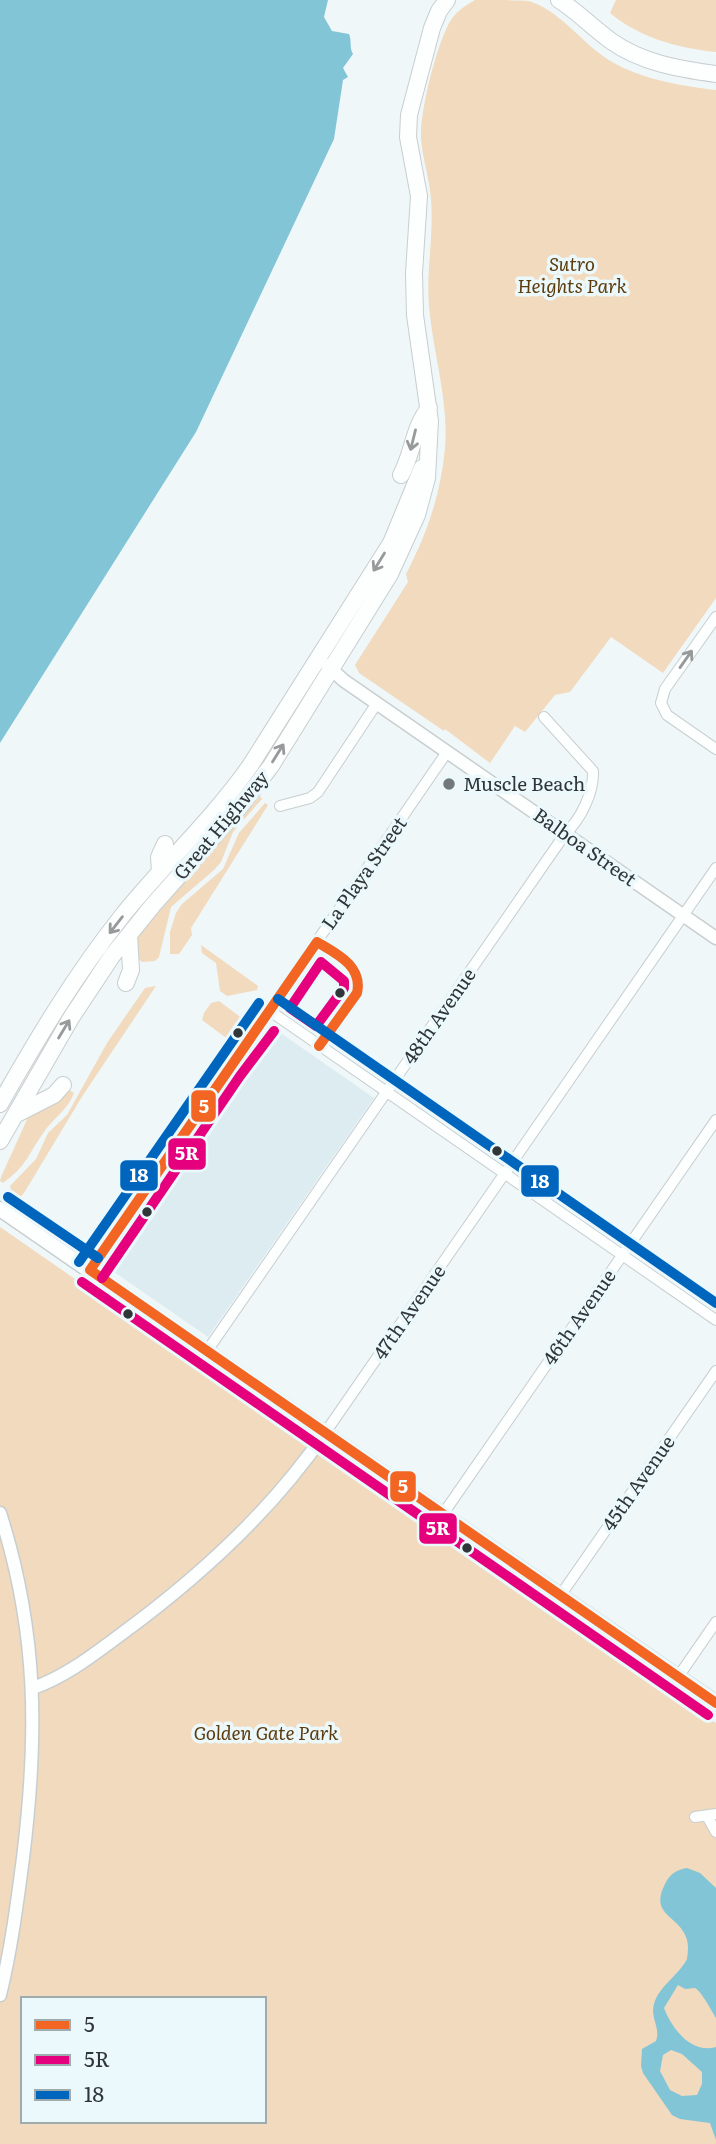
<svg xmlns="http://www.w3.org/2000/svg" width="716" height="2144" font-family="Literata,serif">
<style>
.built{fill:#ddecf1}
.green{fill:#f1dabd;fill-rule:evenodd}
.water{fill:#81c5d7;fill-rule:evenodd}
.lines{fill:none;stroke-linecap:round;stroke-linejoin:round}
.minor-casing{stroke:#c8ced0;stroke-width:12}
.tertiary-casing{stroke:#c8ced0;stroke-width:15}
.secondary-casing{stroke:#c8ced0;stroke-width:17}
.primary-casing{stroke:#c8ced0;stroke-width:18}
.minor{stroke:#fdfefe;stroke-width:10}
.tertiary{stroke:#fdfefe;stroke-width:12}
.secondary{stroke:#fdfefe;stroke-width:14}
.primary{stroke:#fdfefe;stroke-width:16}
.bus-1-casing{stroke:#ebf9fd;stroke-width:16}
.bus-2-casing{stroke:#ebf9fd;stroke-width:16}
.bus-3-casing{stroke:#ebf9fd;stroke-width:16}
.bus-1{stroke:#f26522;stroke-width:10}
.bus-2{stroke:#e5007d;stroke-width:10}
.bus-3{stroke:#0065bd;stroke-width:10}
.oneway{stroke:#969a9a}
.poi-dot{fill:#73797b;stroke:#ebf9fd;stroke-width:2.5}
.bus-dot{fill:#303537;stroke:#ebf9fd;stroke-width:2.5}
.labels{text-anchor:middle;stroke-width:7;stroke-linejoin:round;paint-order:stroke}
.park-label{font-size:19px;font-style:italic;fill:#5d3c0d;stroke:#ebf9fd}
.poi-label{font-size:19px;fill:#303537;stroke:#ebf9fd;text-anchor:start}
.street-label{font-size:19px;fill:#303537;stroke:#ebf9fd}
.line-badge{stroke:#ebf9fd;stroke-width:2.5}
.badge-label{font-size:19px;text-anchor:middle;font-weight:bold;fill:#fff}
</style>
<rect width="100%" height="100%" fill="#eff7f9"/>
<path class="built" d="M 272,1027 L 374,1098 L 208,1337 L 107,1267 Z"/>
<path class="green" d="M 475,0 C 491,0 514,0 529,1 C 558,10 579,39 603,56 C 633,78 680,86 716,90 L 716,598 L 663,673 L 611,637 L 570,692 L 555,695 L 525,732 L 515,726 L 490,763 L 445,729 L 444,731 L 359,673 L 355,665 L 408,582 L 406,574 C 427,534 441,493 445,448 C 449,400 433,354 429,306 C 426,271 434,235 431,200 C 430,179 422,158 421,137 C 420,111 437,42 451,20 C 457,11 466,5 475,0 Z
M 616,0 L 716,0 L 716,52 C 678,48 640,38 610,13 Z
M 260,796 L 262,799 L 233,832 L 221,862 L 214,870 L 171,907 L 159,957 L 155,961 L 142,962 L 135,956 L 137,937 Z
M 265,803 L 268,805 L 191,928 L 192,935 L 179,954 L 170,954 L 170,932 L 176,913 L 182,904 L 223,869 L 239,833 Z
M 201,945 L 258,986 L 257,990 L 227,996 L 220,991 L 216,963 L 202,953 Z
M 156,986 L 83,1095 L 24,1193 L 20,1197 L 11,1190 L 10,1186 L 36,1159 L 48,1133 L 67,1115 L 107,1043 L 145,988 Z
M 219,1001 L 243,1019 L 229,1040 L 202,1020 L 204,1013 L 211,1003 Z
M 66,1088 L 74,1093 C 68,1110 53,1118 44,1132 C 28,1154 27,1166 3,1183 L 0,1181 L 1,1177 L 30,1113 Z
M 0,1227 L 716,1723 L 716,2144 L 0,2144 ZM 23,1999 L 264,1999 L 264,2121 L 23,2121 Z"/>
<path class="water" d="M 0,0 L 328,0 L 324,17 L 332,31 L 349,34 C 352,41 349,47 353,54 L 343,68 L 348,77 L 343,80 L 334,139 L 196,432 L 0,743 Z
M 687,1868 L 700,1873 L 716,1888 L 716,2018 C 711,2010 702,1992 695,1988 L 685,1989 L 678,1985 L 664,2008 C 672,2029 691,2054 716,2047 L 716,2140 L 710,2123 L 680,2119 L 672,2115 L 643,2073 L 641,2066 L 642,2049 L 656,2041 C 661,2028 650,2018 654,2004 C 659,1986 679,1975 687,1959 C 688,1952 689,1944 686,1937 C 678,1915 649,1915 665,1884 C 670,1874 676,1870 687,1868 ZM 671,2050 L 682,2054 L 702,2072 L 702,2084 L 697,2095 L 682,2096 L 670,2090 L 660,2071 L 663,2055 Z"/>
<g class="lines">
<g class="minor-casing">
<path id="minor" d="M 716,617 L 665,689 L 661,703 L 667,715 L 716,749
M 280,806 L 310,798 L 318,792 L 377,703
M 270,1011 L 716,1320
M 90,1270 C 152,1179 218,1090 278,998 L 447,752
M 207,1351 L 565,834 C 581,819 594,792 593,771 L 544,717
M 325,1433 L 716,868
M 443,1514 L 716,1120
M 560,1596 L 716,1371
M 678,1677 L 716,1622
M 707,1816 L 716,1832
M 695,1817 L 716,1814"/>
</g>
<g class="tertiary-casing">
<path id="tertiary" d="M 327,665 L 343,680 L 716,938
M 0,1513 C 38,1632 38,1736 23,1858 C 17,1904 11,1950 0,1995
M 33,1688 C 65,1677 93,1655 120,1635 C 198,1578 270,1513 325,1433"/>
</g>
<g class="secondary-casing">
<path id="secondary" d="M 0,1209 L 716,1703"/>
</g>
<g class="primary-casing">
<path id="primary" d="M 559,0 C 578,12 593,28 611,41 C 642,63 679,69 716,74
M 401,475 C 413,453 413,428 429,408
M 160,872 L 159,857 L 165,844
M 126,983 L 131,970 L 129,935
M 0,1104 C 37,1039 75,975 122,916 C 163,865 212,820 250,766 L 391,543 L 422,468
M 17,1114 L 54,1095 L 63,1085
M 0,1141 L 71,1018 L 112,956 L 153,905 L 238,809 L 271,766 L 390,574 L 417,515 L 427,478 L 430,421 L 415,315 L 414,273 L 419,196 L 408,137 L 409,115 L 432,28 L 439,11 L 447,0"/>
</g>
<use href="#minor" class="minor"/>
<use href="#tertiary" class="tertiary"/>
<use href="#secondary" class="secondary"/>
<use href="#primary" class="primary"/>
<g class="bus-1-casing">
<path id="bus-1" d="M 317,942 C 337,954 363,966 357,993 L 319,1046
M 90,1270 L 716,1703
M 90,1270 L 317,942"/>
</g>
<g class="bus-2-casing">
<path id="bus-2" d="M 321,962 L 344,981 L 344,988 L 316,1026 L 290,1008 Z
M 102,1278 L 240,1076 L 274,1031
M 82,1282 L 708,1715"/>
</g>
<g class="bus-3-casing">
<path id="bus-3" d="M 278,999 L 716,1303
M 8,1197 L 98,1258
M 79,1262 L 259,1003"/>
</g>
<use href="#bus-1" class="bus-1"/>
<use href="#bus-2" class="bus-2"/>
<use href="#bus-3" class="bus-3"/>
</g>
<defs><path id="oneway-shaft" d="M-6 0H5M1.5-3L5.5 0L1.5 3" fill="none" stroke-width="1.6" stroke-linecap="round" stroke-linejoin="round" transform="scale(1.75)"/></defs>
<g class="oneway">
<use href="#oneway-shaft" transform="translate(413 440) rotate(104)"/>
<use href="#oneway-shaft" transform="translate(379 562) rotate(122)"/>
<use href="#oneway-shaft" transform="translate(686 659) rotate(-55)"/>
<use href="#oneway-shaft" transform="translate(278 753) rotate(-58)"/>
<use href="#oneway-shaft" transform="translate(116 925) rotate(128)"/>
<use href="#oneway-shaft" transform="translate(64 1029) rotate(-59)"/>
</g>
<circle class="poi-dot" cx="449" cy="784" r="7"/>
<g class="bus-dot">
<circle cx="340" cy="993" r="6"/>
<circle cx="238" cy="1033" r="6"/>
<circle cx="497" cy="1151" r="6"/>
<circle cx="147" cy="1212" r="6"/>
<circle cx="128" cy="1314" r="6"/>
<circle cx="467" cy="1548" r="6"/>
</g>
<g class="labels">
<g class="park-label">
<text x="572" y="271">Sutro<tspan x="572" dy="22">Heights Park</tspan></text>
<text x="266" y="1740">Golden Gate Park</text>
</g>
<g class="poi-label">
<text x="463" y="791">Muscle Beach</text>
</g>
<g class="street-label">
<text transform="translate(221 825) rotate(-50)" y="7">Great Highway</text>
<text transform="translate(585 847) rotate(35)" y="7">Balboa Street</text>
<text transform="translate(364 873) rotate(-55)" y="7">La Playa Street</text>
<text transform="translate(439 1016) rotate(-55)" y="7">48th Avenue</text>
<text transform="translate(409 1312) rotate(-55)" y="7">47th Avenue</text>
<text transform="translate(579 1317) rotate(-55)" y="7">46th Avenue</text>
<text transform="translate(638 1483) rotate(-55)" y="7">45th Avenue</text>
</g>
</g>
<g class="line-badge">
<rect x="190" y="1089" width="27" height="34" rx="7" fill="#f26522"/>
<rect x="167" y="1137" width="40" height="34" rx="7" fill="#e5007d"/>
<rect x="119" y="1159" width="40" height="33" rx="7" fill="#0065bd"/>
<rect x="520" y="1164" width="40" height="34" rx="7" fill="#0065bd"/>
<rect x="389" y="1470" width="28" height="33" rx="7" fill="#f26522"/>
<rect x="418" y="1512" width="40" height="33" rx="7" fill="#e5007d"/>
</g>
<g class="badge-label">
<text x="204" y="1113">5</text>
<text x="187" y="1160">5R</text>
<text x="139" y="1182">18</text>
<text x="540" y="1188">18</text>
<text x="403" y="1493">5</text>
<text x="438" y="1535">5R</text>
</g>
<rect x="21" y="1997" width="245" height="126" fill="#ebf9fd" stroke="#a0abae" stroke-width="2"/>
<rect x="35" y="2020" width="35" height="10" fill="#f26522" stroke="#a0abae" stroke-width="2"/>
<text x="84" y="2032" font-size="21" fill="#303537">5</text>
<rect x="35" y="2055" width="35" height="10" fill="#e5007d" stroke="#a0abae" stroke-width="2"/>
<text x="84" y="2067" font-size="21" fill="#303537">5R</text>
<rect x="35" y="2090" width="35" height="10" fill="#0065bd" stroke="#a0abae" stroke-width="2"/>
<text x="84" y="2102" font-size="21" fill="#303537">18</text>
</svg>
